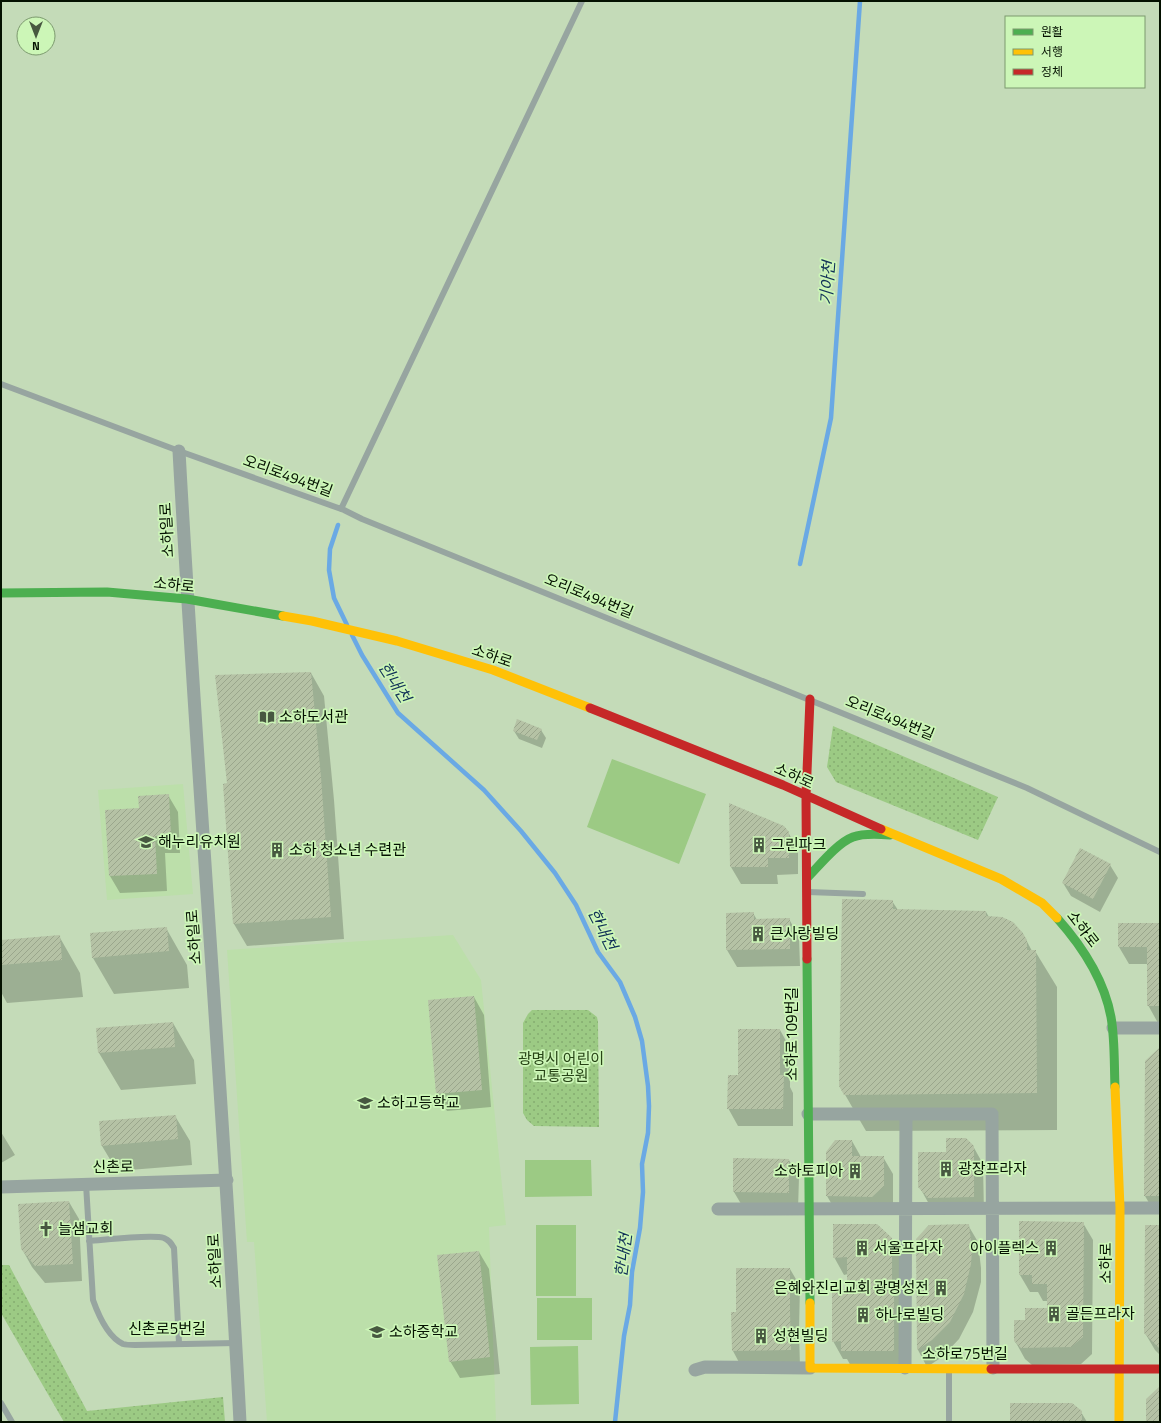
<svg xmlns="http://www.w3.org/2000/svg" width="1161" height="1423" font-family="'Titillium Web','Noto Sans KR',sans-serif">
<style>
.built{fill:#bcdfaa}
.grass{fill:url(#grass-dots)}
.pitch{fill:#9cca84}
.shadow{fill:#0003}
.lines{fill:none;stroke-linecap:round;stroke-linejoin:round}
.stream{stroke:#6aa9e4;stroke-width:4.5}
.building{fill:url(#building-hatch)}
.lane{stroke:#97a5a0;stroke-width:6}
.street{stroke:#97a5a0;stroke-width:13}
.fast{stroke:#4caf50;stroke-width:9}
.slow{stroke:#ffc107;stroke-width:9}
.jam{stroke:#c62828;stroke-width:9}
.labels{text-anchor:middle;stroke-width:3.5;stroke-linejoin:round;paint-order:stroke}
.street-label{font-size:15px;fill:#041100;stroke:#ccf6b7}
.poi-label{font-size:15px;fill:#041100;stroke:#ccf6b7;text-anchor:start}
.park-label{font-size:15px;fill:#274416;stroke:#ccf6b7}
.water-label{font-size:16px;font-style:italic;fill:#113057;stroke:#ccf6b7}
</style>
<defs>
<pattern id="grass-dots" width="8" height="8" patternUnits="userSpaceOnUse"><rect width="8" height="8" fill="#9cca84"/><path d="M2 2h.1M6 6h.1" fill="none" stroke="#85ac70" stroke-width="1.8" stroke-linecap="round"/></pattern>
<pattern id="building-hatch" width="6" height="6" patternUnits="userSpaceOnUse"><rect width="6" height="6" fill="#b5c2a5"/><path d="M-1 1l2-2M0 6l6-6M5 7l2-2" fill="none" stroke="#9aa68c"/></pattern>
</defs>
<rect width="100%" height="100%" fill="#c4dbb8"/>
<path class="built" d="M 183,784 L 193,894 L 107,900 L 98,790 Z
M 453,935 L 481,980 L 506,1225 L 489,1227 L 496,1422 L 267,1422 L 254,1242 L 247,1242 L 227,950 Z"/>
<path class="grass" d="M 833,726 L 998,797 L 978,840 L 836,782 L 827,767 Z
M 532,1010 L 588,1010 L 597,1017 L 598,1022 L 599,1127 L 534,1126 L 527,1120 L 523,1113 L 523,1023 L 528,1014 Z
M 1,1265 L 9,1265 L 87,1411 L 223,1397 L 225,1422 L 64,1422 L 1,1313 Z"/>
<path class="pitch" d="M 612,759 L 706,794 L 679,864 L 587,827 Z
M 525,1160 L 591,1160 L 592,1196 L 525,1197 Z
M 536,1225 L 576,1225 L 576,1296 L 536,1296 Z
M 537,1298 L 592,1298 L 592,1340 L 537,1340 Z
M 578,1346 L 579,1404 L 531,1405 L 530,1347 Z"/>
<path class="shadow" d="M 311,673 L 324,696 L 334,800 L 344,939 L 247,946 L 234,924 L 228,784 Z
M 541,730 L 546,738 L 542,748 L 519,739 L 514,731 Z
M 168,795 L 178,812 L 180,853 L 165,853 L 167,891 L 120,893 L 110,876 L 106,811 L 140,809 Z
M 788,832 L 798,850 L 798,874 L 777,875 L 778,884 L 741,884 L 731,867 Z
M 1110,865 L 1118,878 L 1100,912 L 1071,896 L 1063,883 Z
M 892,901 L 898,910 L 986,912 L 989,917 L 1022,932 L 1032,951 L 1035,951 L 1057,987 L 1057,1130 L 866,1131 L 840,1086 Z
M 753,913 L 757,920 L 789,919 L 799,937 L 800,966 L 737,967 L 727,950 Z
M 1160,924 L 1160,1023 L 1158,1023 L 1148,1005 L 1148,964 L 1129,964 L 1119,947 Z
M 166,928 L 187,965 L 189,988 L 114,994 L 93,958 Z
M 59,936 L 80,973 L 83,997 L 7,1003 L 1,992 L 1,941 Z
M 474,997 L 484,1015 L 491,1107 L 447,1111 L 437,1094 Z
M 173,1023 L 194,1060 L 196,1084 L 121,1090 L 99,1053 Z
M 780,1030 L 790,1048 L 790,1087 L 793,1093 L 793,1126 L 738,1126 L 728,1108 L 739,1076 Z
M 1160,1048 L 1160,1213 L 1155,1213 L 1145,1196 Z
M 175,1116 L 190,1141 L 192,1165 L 117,1171 L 102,1146 Z
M 1,1132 L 15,1155 L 1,1163 Z
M 852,1141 L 861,1157 L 883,1157 L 893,1174 L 893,1204 L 837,1213 L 827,1196 L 827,1152 Z
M 973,1146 L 983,1164 L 984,1214 L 929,1204 L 919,1186 Z
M 789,1160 L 799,1177 L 798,1210 L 744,1209 L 734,1192 Z
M 69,1202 L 79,1219 L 82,1281 L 45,1283 L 32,1267 L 22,1249 Z
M 1083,1223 L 1093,1240 L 1092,1354 L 1081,1364 L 1032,1365 L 1025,1359 L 1015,1341 L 1026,1321 L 1048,1309 L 1048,1301 L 1043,1301 L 1038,1292 L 1030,1292 L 1020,1275 Z
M 968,1225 L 978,1242 L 981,1268 L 981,1282 L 973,1312 L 959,1339 L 942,1357 L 927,1367 L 918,1350 L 917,1239 Z
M 1160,1226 L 1160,1355 L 1155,1350 L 1145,1333 Z
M 891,1238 L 901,1256 L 903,1368 L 852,1368 L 847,1359 L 843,1359 L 833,1341 L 848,1290 L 848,1274 L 844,1275 L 834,1257 Z
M 479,1252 L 489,1269 L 500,1374 L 460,1378 L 450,1361 Z
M 790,1269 L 800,1286 L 799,1330 L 800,1367 L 742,1368 L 733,1351 L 732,1313 L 737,1313 Z
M 1081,1412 L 1087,1422 L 1011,1422 Z"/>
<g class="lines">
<path class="stream" d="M 338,525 L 330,549 L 329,570 L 334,598 L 347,625
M 800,564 L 831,418 L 860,1
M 352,635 L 362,655 L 398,713 L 484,790 L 521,831 L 555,873 L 576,905 L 598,952 L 620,982 L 635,1017 L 642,1041 L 648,1086 L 649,1106 L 648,1133 L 642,1164 L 643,1192 L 640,1228 L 632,1272 L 630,1305 L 624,1336 L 615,1422"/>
</g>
<path class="building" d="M 311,672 L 321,777 L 331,917 L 233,924 L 223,784 L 227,783 L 215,675 Z
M 517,719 L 542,729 L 537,740 L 513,731 Z
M 169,794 L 171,836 L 155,836 L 157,874 L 109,876 L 105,810 L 139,808 L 138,796 Z
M 729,803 L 784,826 L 789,832 L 789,858 L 768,858 L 768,867 L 730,867 Z
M 1080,848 L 1111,864 L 1093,899 L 1062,883 Z
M 842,899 L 893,900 L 893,909 L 986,911 L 986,916 L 1002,917 L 1013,922 L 1022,932 L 1027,940 L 1027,950 L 1036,950 L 1037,1093 L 844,1095 L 839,1086 Z
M 754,912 L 754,919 L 790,918 L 790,949 L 726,950 L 726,913 Z
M 1118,923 L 1160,923 L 1160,1006 L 1147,1006 L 1147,947 L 1118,947 Z
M 167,927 L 169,951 L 92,958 L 90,933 Z
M 60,935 L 62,960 L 1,965 L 1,940 Z
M 474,996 L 482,1090 L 436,1094 L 428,1000 Z
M 173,1022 L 175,1047 L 98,1053 L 96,1028 Z
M 738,1029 L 780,1029 L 780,1075 L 784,1075 L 783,1109 L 727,1109 L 728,1075 L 738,1075 Z
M 1160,1047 L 1160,1196 L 1144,1196 L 1145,1061 Z
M 176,1115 L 178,1139 L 101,1146 L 99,1121 Z
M 946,1138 L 966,1138 L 974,1146 L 974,1197 L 928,1198 L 918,1187 L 918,1152 L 946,1152 Z
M 835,1140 L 852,1140 L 852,1156 L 884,1156 L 884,1186 L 872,1197 L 826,1196 L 826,1152 Z
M 733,1158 L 789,1159 L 789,1193 L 733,1192 Z
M 69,1201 L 73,1264 L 35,1266 L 21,1249 L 18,1204 Z
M 1019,1221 L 1084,1222 L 1083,1337 L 1071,1347 L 1021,1348 L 1014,1341 L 1014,1320 L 1025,1320 L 1025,1308 L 1047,1308 L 1047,1284 L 1032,1284 L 1032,1275 L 1019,1275 Z
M 833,1224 L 877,1224 L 892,1238 L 892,1289 L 894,1289 L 894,1351 L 841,1351 L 841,1341 L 832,1342 L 832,1289 L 847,1289 L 847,1257 L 833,1258 Z
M 969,1224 L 972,1250 L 971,1264 L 964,1294 L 950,1322 L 932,1340 L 917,1350 L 916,1239 L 929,1225 Z
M 1145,1225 L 1160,1225 L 1160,1349 L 1144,1333 Z
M 479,1251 L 490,1357 L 449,1362 L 437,1255 Z
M 736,1268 L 790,1268 L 790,1312 L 791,1350 L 732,1351 L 731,1312 L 736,1312 Z
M 1160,1386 L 1160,1422 L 1146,1422 L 1146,1399 Z
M 1010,1403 L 1072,1403 L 1082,1411 L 1082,1422 L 1010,1422 Z"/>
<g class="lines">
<path class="lane" d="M 1,384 L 179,451 L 344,510 L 362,519 L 1027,788 L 1160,852
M 341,509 L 582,1
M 808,892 L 863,894
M 86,1184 L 93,1300 C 98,1314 108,1337 123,1344 C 126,1345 131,1345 135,1345 L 236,1343
M 89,1241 C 104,1240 152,1234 164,1238 C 169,1240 171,1243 174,1248 L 179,1343
M 949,1370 L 949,1422
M 1,1403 L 12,1422"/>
<path class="street" d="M 179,451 C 197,775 223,1098 240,1422
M 1113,1028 L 1160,1028
M 808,1114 L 992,1114 L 993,1368
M 1,1187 L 227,1180
M 718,1209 L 1160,1208
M 905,1368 L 906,1114
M 695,1370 L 705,1367 L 810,1368"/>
<path class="fast" d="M 1,593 L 107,592 L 187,599 L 283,616
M 807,878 C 819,866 837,843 853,837 C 864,833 878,834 890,835
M 1057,918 C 1082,946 1104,979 1111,1017 C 1115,1040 1114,1064 1115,1087
M 807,959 L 810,1303"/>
<path class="slow" d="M 283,616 L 312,621 L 397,641 L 493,670 L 590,708
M 881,829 L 1001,879 L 1042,903 L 1057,918
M 1115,1087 L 1120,1208 L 1119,1422
M 810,1303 L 810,1368 L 991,1369"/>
<path class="jam" d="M 590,708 L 783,785 L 881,829
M 807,959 L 806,796 L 810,699
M 991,1369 L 1160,1369"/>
</g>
<defs>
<g id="library-bare" transform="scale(1.2)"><path d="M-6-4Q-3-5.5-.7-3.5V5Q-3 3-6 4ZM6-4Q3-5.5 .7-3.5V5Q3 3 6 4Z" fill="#475840" stroke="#ccf6b7" stroke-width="2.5" paint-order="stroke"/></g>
<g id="school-bare" transform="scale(1.2)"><path d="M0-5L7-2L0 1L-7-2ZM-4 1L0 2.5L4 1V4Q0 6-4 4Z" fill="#475840" stroke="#ccf6b7" stroke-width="2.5" paint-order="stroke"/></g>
<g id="building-bare" transform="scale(1.2)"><path d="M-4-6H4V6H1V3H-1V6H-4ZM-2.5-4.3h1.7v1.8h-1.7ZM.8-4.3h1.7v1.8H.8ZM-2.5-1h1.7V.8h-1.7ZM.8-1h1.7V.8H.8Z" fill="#475840" stroke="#ccf6b7" stroke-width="2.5" paint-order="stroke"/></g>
<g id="church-bare" transform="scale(1.2)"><path d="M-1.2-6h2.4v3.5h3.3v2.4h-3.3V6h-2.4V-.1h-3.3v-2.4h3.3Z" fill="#475840" stroke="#ccf6b7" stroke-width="2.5" paint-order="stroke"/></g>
</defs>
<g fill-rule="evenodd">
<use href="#library-bare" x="267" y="717"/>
<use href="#school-bare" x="146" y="842"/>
<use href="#building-bare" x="759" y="845"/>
<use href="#building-bare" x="277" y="850"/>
<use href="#building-bare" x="758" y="934"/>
<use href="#school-bare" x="365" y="1103"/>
<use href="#building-bare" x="946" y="1169"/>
<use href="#building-bare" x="855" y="1171"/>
<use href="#church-bare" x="46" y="1229"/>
<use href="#building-bare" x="862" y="1248"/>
<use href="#building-bare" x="1051" y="1248"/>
<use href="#building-bare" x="941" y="1288"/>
<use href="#building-bare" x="1054" y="1314"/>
<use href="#building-bare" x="863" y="1315"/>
<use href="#school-bare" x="377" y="1332"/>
<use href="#building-bare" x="761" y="1336"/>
</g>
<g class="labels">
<g class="street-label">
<text transform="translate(288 476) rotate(20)" y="5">오리로494번길</text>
<text transform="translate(167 530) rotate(-93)" y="5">소하일로</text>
<text transform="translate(174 585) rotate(6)" y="5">소하로</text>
<text transform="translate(589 596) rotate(22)" y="5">오리로494번길</text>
<text transform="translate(492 656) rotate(19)" y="5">소하로</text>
<text transform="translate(890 718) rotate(22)" y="5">오리로494번길</text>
<text transform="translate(794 776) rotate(24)" y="5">소하로</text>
<text transform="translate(1083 929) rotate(52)" y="5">소하로</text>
<text transform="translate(194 937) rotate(-94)" y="5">소하일로</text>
<text transform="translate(792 1034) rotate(-90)" y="5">소하로109번길</text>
<text transform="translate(113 1167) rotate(-1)" y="5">신촌로</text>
<text transform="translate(215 1261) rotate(-93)" y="5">소하일로</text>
<text transform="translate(1106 1263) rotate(-90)" y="5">소하로</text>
<text x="167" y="1334">신촌로5번길</text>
<text x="965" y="1359">소하로75번길</text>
</g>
<g class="poi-label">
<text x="279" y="722">소하도서관</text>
<text x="158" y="847">해누리유치원</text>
<text x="771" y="850">그린파크</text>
<text x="289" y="855">소하 청소년 수련관</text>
<text x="770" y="939">큰사랑빌딩</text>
<text x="377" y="1108">소하고등학교</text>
<text x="958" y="1174">광장프라자</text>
<text x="843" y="1176" text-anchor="end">소하토피아</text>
<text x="58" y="1234">늘샘교회</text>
<text x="874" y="1253">서울프라자</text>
<text x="1039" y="1253" text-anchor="end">아이플렉스</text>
<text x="929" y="1293" text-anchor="end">은혜와진리교회 광명성전</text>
<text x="1066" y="1319">골든프라자</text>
<text x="875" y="1320">하나로빌딩</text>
<text x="389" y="1337">소하중학교</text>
<text x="773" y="1341">성현빌딩</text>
</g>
<g class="park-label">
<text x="561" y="1064">광명시 어린이<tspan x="561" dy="17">교통공원</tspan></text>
</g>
<g class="water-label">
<text transform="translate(827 283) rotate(-86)" y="6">기아천</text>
<text transform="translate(395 682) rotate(57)" y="6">한내천</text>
<text transform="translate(603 929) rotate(63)" y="6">한내천</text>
<text transform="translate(623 1255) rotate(-83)" y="6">한내천</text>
</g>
</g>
<rect width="1161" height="1423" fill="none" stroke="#041100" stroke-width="4"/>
<rect x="1005" y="16" width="140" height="72" fill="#ccf6b7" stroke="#7c9a6e"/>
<rect x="1013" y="29" width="20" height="6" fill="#4caf50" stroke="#7c9a6e"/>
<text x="1041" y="36" font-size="12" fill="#041100">원활</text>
<rect x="1013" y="49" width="20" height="6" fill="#ffc107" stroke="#7c9a6e"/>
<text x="1041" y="56" font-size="12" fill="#041100">서행</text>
<rect x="1013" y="69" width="20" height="6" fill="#c62828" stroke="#7c9a6e"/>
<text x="1041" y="76" font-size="12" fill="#041100">정체</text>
<g transform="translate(36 36) rotate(180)"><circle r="19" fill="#ccf6b7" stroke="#7c9a6e"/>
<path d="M0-3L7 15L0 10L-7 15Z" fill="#475840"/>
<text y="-6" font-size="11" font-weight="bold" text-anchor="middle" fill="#041100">N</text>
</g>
</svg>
